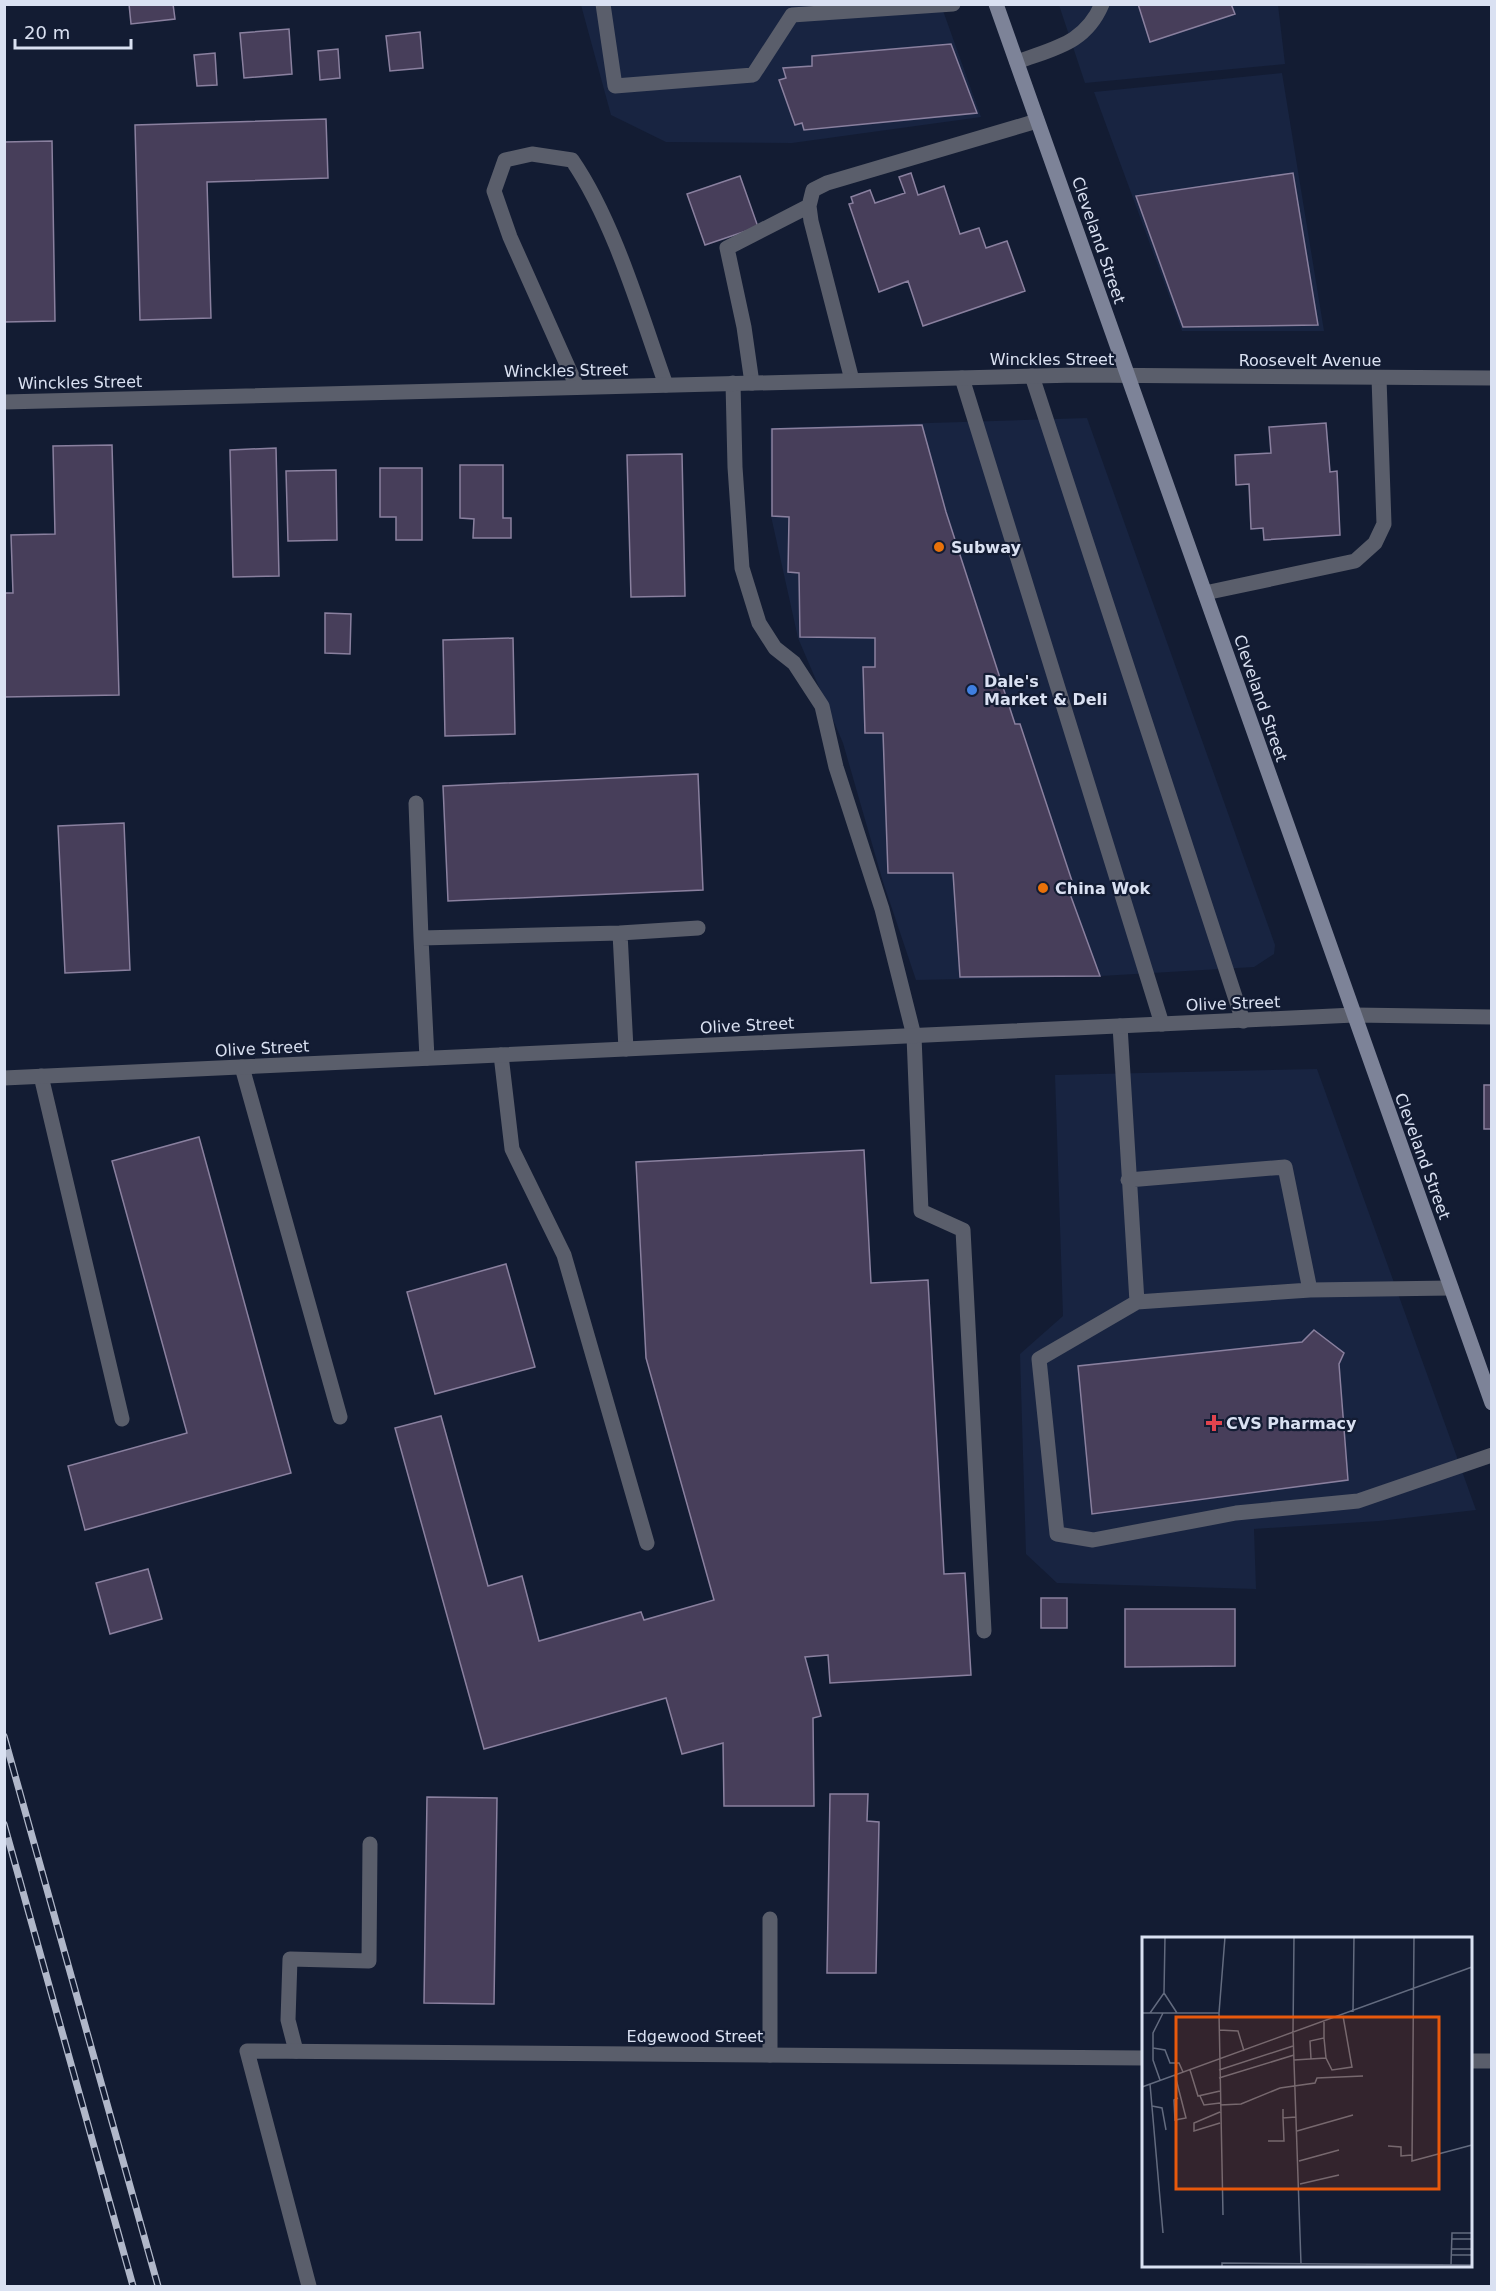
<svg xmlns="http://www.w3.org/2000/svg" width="1496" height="2291" font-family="'DejaVu Sans',sans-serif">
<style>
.built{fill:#182441}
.building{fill:#473e5a;stroke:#8a809f;stroke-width:1.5}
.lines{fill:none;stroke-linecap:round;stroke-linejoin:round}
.service{stroke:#5a5e6b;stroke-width:15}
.minor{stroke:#5a5e6b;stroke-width:15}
.secondary{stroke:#7d8398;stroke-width:15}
.rail-casing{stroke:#b0b7c9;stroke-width:7}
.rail{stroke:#131c33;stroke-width:4.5;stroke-dasharray:14;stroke-linecap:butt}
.food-dot{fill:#e8710a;stroke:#131c33;stroke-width:2}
.shop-dot{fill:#3f7fe0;stroke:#131c33;stroke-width:2}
.health-dot{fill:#e0444e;stroke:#131c33;stroke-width:2}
.labels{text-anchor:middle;stroke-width:4.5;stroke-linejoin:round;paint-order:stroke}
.street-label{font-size:16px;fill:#dae1f2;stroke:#131c33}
.poi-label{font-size:16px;font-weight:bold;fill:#dae1f2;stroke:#131c33;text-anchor:start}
.inset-road{fill:none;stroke:#636b7f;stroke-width:1.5}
.view{fill:#e8590c;fill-opacity:0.15;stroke:#e8590c;stroke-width:3}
.inset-edge{fill:none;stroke:#dae1f2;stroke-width:3}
</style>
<rect width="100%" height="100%" fill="#131c33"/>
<path class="built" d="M 581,5 L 941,5 L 981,117 L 792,143 L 666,142 L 611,115 Z
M 1059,5 L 1278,5 L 1285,64 L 1085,83 Z
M 1282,73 L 1324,331 L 1182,331 L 1094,92 Z
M 1087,418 L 1275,945 L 1274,954 L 1254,967 L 1101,976 L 916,980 L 883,882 L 843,743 L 798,638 L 771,516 L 770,428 Z
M 1317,1069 L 1476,1510 L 1379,1521 L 1254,1529 L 1256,1589 L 1057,1583 L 1026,1554 L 1020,1354 L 1063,1316 L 1055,1075 Z"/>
<path class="building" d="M 129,4 L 173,4 L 175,19 L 131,24 Z
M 1138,4 L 1231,4 L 1235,14 L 1150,42 Z
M 289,29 L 292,74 L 244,78 L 240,33 Z
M 420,32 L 423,68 L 390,71 L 386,36 Z
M 951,44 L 977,113 L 804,130 L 802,123 L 795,125 L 779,80 L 786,78 L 783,68 L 812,66 L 812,56 Z
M 338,49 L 340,78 L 320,80 L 318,51 Z
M 215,53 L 217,85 L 197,86 L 194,55 Z
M 326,119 L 328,178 L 207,182 L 211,318 L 140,320 L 135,125 Z
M 52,141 L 55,321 L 4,322 L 4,142 Z
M 911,173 L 918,195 L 944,186 L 960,234 L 979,228 L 986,248 L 1007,241 L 1025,291 L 923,326 L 908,281 L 879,292 L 849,204 L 853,203 L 851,197 L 870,190 L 875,203 L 905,193 L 899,177 Z
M 1293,173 L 1318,325 L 1183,327 L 1136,196 Z
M 740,176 L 758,227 L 705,245 L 687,194 Z
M 1326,423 L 1330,472 L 1337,471 L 1340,535 L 1264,540 L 1263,528 L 1251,529 L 1249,484 L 1236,485 L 1235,455 L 1271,453 L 1269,427 Z
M 922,425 L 946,512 L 1015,724 L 1020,724 L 1072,881 L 1066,883 L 1100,976 L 960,977 L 953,873 L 888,873 L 883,733 L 865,733 L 863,667 L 875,667 L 875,638 L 800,637 L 799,573 L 788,572 L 789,517 L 772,516 L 772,429 Z
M 112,445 L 119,695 L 4,697 L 4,593 L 13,593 L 11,535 L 55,534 L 53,446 Z
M 276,448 L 279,576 L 233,577 L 230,450 Z
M 682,454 L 685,596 L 631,597 L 627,455 Z
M 460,465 L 503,465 L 503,518 L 511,518 L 511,538 L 473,538 L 474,519 L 460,518 Z
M 380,468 L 422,468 L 422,540 L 396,540 L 396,517 L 380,517 Z
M 336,470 L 337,540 L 288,541 L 286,471 Z
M 325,613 L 351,614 L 350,654 L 325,653 Z
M 513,638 L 515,734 L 445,736 L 443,640 Z
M 698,774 L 703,890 L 448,901 L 443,786 Z
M 124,823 L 130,970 L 65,973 L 58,826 Z
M 1484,1085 L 1492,1085 L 1492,1129 L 1484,1129 Z
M 199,1137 L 291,1473 L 85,1530 L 68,1466 L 187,1433 L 112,1161 Z
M 864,1150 L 871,1283 L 928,1280 L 944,1574 L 965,1573 L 971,1675 L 830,1683 L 828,1655 L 805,1657 L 821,1716 L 813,1718 L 814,1806 L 724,1806 L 723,1743 L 682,1754 L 666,1698 L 484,1749 L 395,1428 L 441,1416 L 488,1586 L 522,1576 L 539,1641 L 641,1612 L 644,1620 L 714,1600 L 646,1358 L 636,1162 Z
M 506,1264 L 535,1367 L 435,1394 L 407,1292 Z
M 1314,1330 L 1344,1353 L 1339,1364 L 1348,1480 L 1092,1514 L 1078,1366 L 1302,1342 Z
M 148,1569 L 162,1619 L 110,1634 L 96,1583 Z
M 1041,1598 L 1067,1598 L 1067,1628 L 1041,1628 Z
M 1125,1609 L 1235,1609 L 1235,1666 L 1125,1667 Z
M 830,1794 L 868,1794 L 867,1821 L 879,1822 L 876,1973 L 827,1973 Z
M 427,1797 L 497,1798 L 494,2004 L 424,2003 Z"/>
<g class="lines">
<path class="service" d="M 603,4 L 615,86 L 753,75 L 792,15
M 792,15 L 953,4
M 1017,62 C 1054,48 1085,44 1102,4
M 1032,376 L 1243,1021
M 962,378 L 1162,1024
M 852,380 L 811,221 L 809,206 L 813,190 L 827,183 L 1037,121
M 733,383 L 735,467 L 742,568 L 759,623 L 775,648 L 794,663 L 822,706 L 836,767 L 882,909 L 914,1036 L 921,1211 L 963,1230 L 984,1631
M 752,383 L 744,327 L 727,248 L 809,206
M 577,387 L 510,237 L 494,191 L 505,160 L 532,154 L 572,160 C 614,221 641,315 666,385
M 1205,593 L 1355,561 L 1375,543 L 1384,524 L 1379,378
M 416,803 L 421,938 L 620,933
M 421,938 L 427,1058
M 1120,1026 L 1137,1302
M 626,1049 L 620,933 L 698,928
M 501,1055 L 512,1149 L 564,1255 L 647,1543
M 242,1067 L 340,1417
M 41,1076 L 122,1419
M 1128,1180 L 1285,1167 L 1310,1290 L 1451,1288
M 1310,1290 L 1137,1302 L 1039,1359 L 1057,1534 L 1093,1540 L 1236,1513 L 1358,1501 L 1492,1455
M 770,1919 L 770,2055
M 296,2051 L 288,2020 L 290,1959 L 369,1961 L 370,1844"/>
<path class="minor" d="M 4,402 L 1076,375 L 1492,378
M 4,1078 L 1354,1015 L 1492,1017
M 1470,2061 L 1492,2061
M 309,2286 L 247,2051 L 1144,2058"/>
<path class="secondary" d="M 996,4 L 1492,1403"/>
<g class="rail-casing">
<path id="rail" d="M 4,1736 L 158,2286
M 4,1824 L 133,2286"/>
</g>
<use href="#rail" class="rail"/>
</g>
<g class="food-dot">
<circle cx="939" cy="547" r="6"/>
<circle cx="1043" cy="888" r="6"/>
</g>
<circle class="shop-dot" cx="972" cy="690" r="6"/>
<path class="health-dot" d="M1211 1414h6v6h6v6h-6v6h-6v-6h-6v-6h6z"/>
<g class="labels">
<g class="street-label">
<text transform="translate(1099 240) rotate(71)" y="6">Cleveland Street</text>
<text x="1052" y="365">Winckles Street</text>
<text x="1310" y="366">Roosevelt Avenue</text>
<text transform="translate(566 370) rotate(-1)" y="6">Winckles Street</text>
<text transform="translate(80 382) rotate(-1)" y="6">Winckles Street</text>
<text transform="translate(1261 698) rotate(71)" y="6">Cleveland Street</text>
<text transform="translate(1233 1003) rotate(-2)" y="6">Olive Street</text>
<text transform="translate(747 1025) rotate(-3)" y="6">Olive Street</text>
<text transform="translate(262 1048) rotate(-3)" y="6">Olive Street</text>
<text transform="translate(1423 1156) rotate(70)" y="6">Cleveland Street</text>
<text x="695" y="2042">Edgewood Street</text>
</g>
<g class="poi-label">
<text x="951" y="553">Subway</text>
<text x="984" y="687">Dale's<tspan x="984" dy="18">Market &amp; Deli</tspan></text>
<text x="1055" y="894">China Wok</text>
<text x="1226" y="1429">CVS Pharmacy</text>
</g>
</g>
<g transform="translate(1142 1937)">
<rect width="330" height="330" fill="#131c33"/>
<path class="inset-road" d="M 152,0 L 151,96 L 159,327M 272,0 L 270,224 L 330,208M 22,56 L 35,76M 211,75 L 212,0M 0,76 L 77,76M 8,76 L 22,56 L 23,0M 77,93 L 96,94 L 102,114M 182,101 L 184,121 L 190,133 L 210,130 L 201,79M 11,111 L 23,113 L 28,126 L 37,126 L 41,135M 169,122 L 168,104 L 182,101 L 182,85M 152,123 L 184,121M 48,133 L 56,159 L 78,154M 77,133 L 151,109M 33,138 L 44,181 L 33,183 L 32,163 L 36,161M 77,141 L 152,118M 18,143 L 11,123 L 11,96 L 21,76M 8,147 L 21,296M 0,150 L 330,30M 58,159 L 62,168 L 78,166M 78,168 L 99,167 L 138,151 L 173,146 L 175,141 L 221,139M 10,169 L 20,171 L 24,193M 141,172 L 141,181 L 154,180M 78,175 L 52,186 L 52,194 L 78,186M 155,194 L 211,178M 126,204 L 142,204 L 141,181M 246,209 L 259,210 L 259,219 L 270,218M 157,224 L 197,213M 158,247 L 197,238M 81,278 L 77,76 L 83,0M 310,302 L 330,302M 310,312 L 330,312M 309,318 L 330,318M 309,328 L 310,296 L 330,296M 80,330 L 80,326 L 330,328"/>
<path class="view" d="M 34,80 L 297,80 L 297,252 L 34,252 Z"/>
<rect width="330" height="330" class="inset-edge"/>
</g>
<rect width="1496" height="2291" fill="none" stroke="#dae1f2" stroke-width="12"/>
<path d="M15 39v9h116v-9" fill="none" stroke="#dae1f2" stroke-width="3"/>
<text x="24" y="39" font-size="18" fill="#dae1f2" stroke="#131c33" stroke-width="4.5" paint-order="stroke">20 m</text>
</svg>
